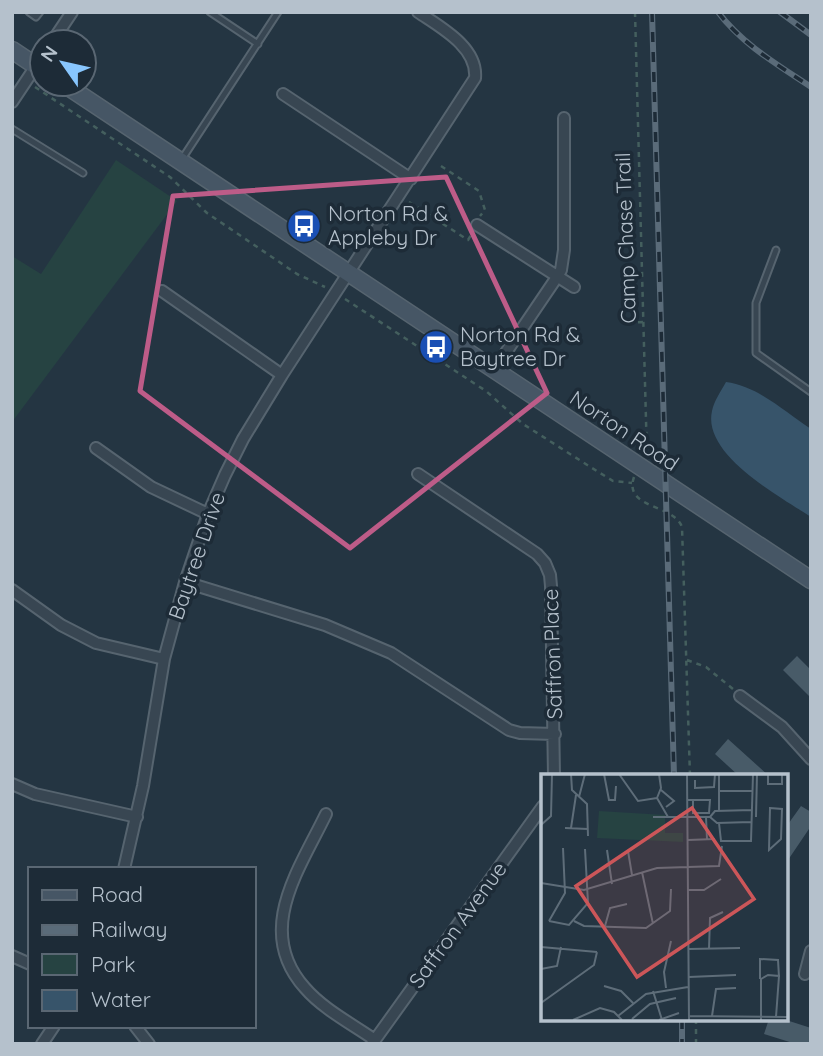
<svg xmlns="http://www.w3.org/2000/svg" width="823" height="1056" font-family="Quicksand,sans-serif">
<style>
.green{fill:#264342}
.water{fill:#37546a}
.building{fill:#485b68}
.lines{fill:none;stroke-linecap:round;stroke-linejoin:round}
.lane-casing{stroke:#56646f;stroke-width:9}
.street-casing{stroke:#56646f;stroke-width:14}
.secondary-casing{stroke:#56646f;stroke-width:19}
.path{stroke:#445f5e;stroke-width:2.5;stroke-dasharray:5 5;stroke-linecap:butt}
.lane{stroke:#384652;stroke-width:5}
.street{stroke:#384652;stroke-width:10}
.secondary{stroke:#465665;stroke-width:16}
.rail-casing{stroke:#5a6b79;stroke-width:6}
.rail{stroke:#1d2b37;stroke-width:3.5;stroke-dasharray:10;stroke-linecap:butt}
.marked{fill:none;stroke:#bd5c88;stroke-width:5;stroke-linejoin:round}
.labels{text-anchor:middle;stroke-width:7;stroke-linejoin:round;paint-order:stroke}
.poi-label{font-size:21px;fill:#b5c1cc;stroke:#1d2b37;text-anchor:start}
.street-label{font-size:21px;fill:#b5c1cc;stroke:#1d2b37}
.inset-road{fill:none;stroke:#5e6d79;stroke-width:2}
.view{fill:#cc5659;fill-opacity:0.15;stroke:#cc5659;stroke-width:3.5}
.inset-edge{fill:none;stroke:#b5c1cc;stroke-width:3.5}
</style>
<rect width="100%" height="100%" fill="#243542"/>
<path class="green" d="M 116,160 L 177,201 L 12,422 L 12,256 L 41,274 Z"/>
<path class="water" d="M 726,382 C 758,386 785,412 811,429 L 811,517 C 781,497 702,455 712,411 C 714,401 721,391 726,382 Z"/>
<path class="building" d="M 797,656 L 811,670 L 811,698 L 783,670 Z
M 728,739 L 769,776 L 739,776 L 715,754 Z
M 801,806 L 811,812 L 811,826 L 786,863 L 786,827 Z
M 769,1019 L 783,1019 L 811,1028 L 810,1044 L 796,1044 L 764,1034 Z"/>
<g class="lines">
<g class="lane-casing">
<path id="lane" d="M 29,12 L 36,17 L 40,12
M 210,12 L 258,44
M 12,129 L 83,173
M 182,159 L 278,12
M 776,250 L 756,303 L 756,353 L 811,392"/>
</g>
<g class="street-casing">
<path id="street" d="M 52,42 L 72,12
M 283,94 L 411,179
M 12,102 L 42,57
M 477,225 L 574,287
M 162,291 L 282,375
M 494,370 L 557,277 L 561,270 L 564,250 L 564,118
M 96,448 L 151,487 L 208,514
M 418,474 L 537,554 L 545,563 L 550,575 L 551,586 L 554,776
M 185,582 L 325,625 L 391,653 L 509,730 L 520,733 L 555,734
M 12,590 L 61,625 L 96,643 L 164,659
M 740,696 L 782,727 L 811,759
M 12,784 L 35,794 L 137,817
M 326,814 C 299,870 254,931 305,988 C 323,1009 352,1024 375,1040
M 124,869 L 143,786 L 164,659 L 185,582 L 208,514 L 225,475 L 243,439 L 282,375 L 475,78 C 478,47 440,27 418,12
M 12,956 L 30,964
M 805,974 L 811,951
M 135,1026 L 149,1044
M 42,1044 L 54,1026
M 372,1044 L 543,806"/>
</g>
<g class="secondary-casing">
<path id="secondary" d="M 12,50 L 42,70
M 64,84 L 811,580"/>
</g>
<path class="path" d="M 635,12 L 647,457
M 35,87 L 170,177 L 207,213 L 297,274 L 325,287
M 441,166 L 479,191 L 485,210 L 480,216
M 409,202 L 468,240 L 471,235
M 345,299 L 486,391 L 523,424 L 592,468 L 613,481 L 632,483
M 628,323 L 643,322
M 634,477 C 623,509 674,504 682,527 L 690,776
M 687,660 L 706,667 L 733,689
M 696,1019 L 696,1044"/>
<use href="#lane" class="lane"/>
<use href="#street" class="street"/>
<use href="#secondary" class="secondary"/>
<g class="rail-casing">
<path id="rail" d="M 652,12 L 674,776
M 718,12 C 742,44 778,65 811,87
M 780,12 L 811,35
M 682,1019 L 682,1044"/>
</g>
<use href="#rail" class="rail"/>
</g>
<path class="marked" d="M 446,177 L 547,393 L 350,548 L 140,391 L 173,196 Z"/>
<defs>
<g id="bus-disc" transform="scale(1.75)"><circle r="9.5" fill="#1a4fb4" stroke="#1d2b37"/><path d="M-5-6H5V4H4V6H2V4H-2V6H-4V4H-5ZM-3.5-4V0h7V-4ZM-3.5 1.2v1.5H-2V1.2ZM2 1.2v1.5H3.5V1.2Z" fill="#fff"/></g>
</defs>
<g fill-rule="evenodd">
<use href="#bus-disc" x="304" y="226"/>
<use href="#bus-disc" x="436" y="347"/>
</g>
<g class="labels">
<g class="poi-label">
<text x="328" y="221">Norton Rd &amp;<tspan x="328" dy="24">Appleby Dr</tspan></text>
<text x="460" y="342">Norton Rd &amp;<tspan x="460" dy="24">Baytree Dr</tspan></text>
</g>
<g class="street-label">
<text transform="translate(626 238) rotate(-92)" y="7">Camp Chase Trail</text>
<text transform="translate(624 431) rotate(34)" y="7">Norton Road</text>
<text transform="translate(197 556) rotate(-71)" y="7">Baytree Drive</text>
<text transform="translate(553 654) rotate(-92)" y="7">Saffron Place</text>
<text transform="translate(458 925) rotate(-54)" y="7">Saffron Avenue</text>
</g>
</g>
<g transform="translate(541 774)">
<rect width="247" height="247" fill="#243542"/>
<path d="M 58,37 L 124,41 L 124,59 L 142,59 L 142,68 L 56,64 Z" fill="#264342"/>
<path class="inset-road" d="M 30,0 L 31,16 L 46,30 L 47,62M 63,0 L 68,26 L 74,26 L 75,12M 78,0 L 97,27 L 116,24M 146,0 L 148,246M 227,0 L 227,10 L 241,10 L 241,0M 154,6 L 154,14 L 173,13 L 174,0M 120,16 L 133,27 L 125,33M 179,17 L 212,17M 38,23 L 44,0M 116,24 L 120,14 L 118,0M 116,24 L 127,43M 147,26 L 169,26 L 168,39 L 152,39 L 152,26M 229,34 L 241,35 L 240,65 L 228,76 ZM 178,37 L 178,0M 112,43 L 169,43M 165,43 L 166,65M 169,43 L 174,37 L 211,36M 169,43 L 176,49 L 210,48M 215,43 L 216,0M 178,49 L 180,67 L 210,67 L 212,0M 0,51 L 10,42 L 11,0M 24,54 L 47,55M 30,54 L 35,21M 147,66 L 174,65M 66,76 L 71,110M 87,77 L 91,101M 101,98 L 112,150M 0,109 L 43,116 L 116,94 L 178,92 L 181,72M 147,116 L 163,116 L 180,105M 8,147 L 28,151 L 47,129 L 44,75M 8,147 L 24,119 L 22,74M 33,147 L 43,152 L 105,154 L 129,137 L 130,115M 64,152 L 69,134 L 86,130M 0,173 L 56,178M 148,175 L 199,174M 168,175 L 169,144 L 182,138M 0,195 L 16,192 L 20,173M 148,203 L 195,201M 219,205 L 219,185 L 237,186 L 238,203M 63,212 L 80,217 L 92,229M 125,214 L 123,198 L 130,167M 112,217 L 121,246M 0,229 L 53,191 L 56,178M 77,242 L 105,220 L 147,213M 148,242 L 247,243M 171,242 L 175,215 L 195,214M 91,245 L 109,230 L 135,224M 32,246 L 59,234 L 73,238 L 81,246M 118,246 L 138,239M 220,246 L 220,205 L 227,201 L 238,202 L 235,243"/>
<path class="view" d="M 151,34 L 213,125 L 96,203 L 35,112 Z"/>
<rect width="247" height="247" class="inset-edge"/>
</g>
<rect width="823" height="1056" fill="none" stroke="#b5c1cc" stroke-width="28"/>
<rect x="28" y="867" width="228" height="161" fill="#1d2b37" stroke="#5a6773" stroke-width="2"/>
<rect x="42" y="890" width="35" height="10" fill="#465665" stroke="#5a6773" stroke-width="2"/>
<text x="91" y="902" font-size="21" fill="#b5c1cc">Road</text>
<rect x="42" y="925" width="35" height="10" fill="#5a6b79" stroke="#5a6773" stroke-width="2"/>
<text x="91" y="937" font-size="21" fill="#b5c1cc">Railway</text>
<rect x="42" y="954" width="35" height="21" fill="#264342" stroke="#5a6773" stroke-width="2"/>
<text x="91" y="972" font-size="21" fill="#b5c1cc">Park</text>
<rect x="42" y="990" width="35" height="21" fill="#37546a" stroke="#5a6773" stroke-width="2"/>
<text x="91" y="1007" font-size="21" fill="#b5c1cc">Water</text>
<g transform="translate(63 63) rotate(304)"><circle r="33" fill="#1d2b37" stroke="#5a6773" stroke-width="2"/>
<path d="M0-5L12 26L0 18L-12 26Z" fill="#88c6fe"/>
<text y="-10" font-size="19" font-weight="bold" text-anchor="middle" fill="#b5c1cc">N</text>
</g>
</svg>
